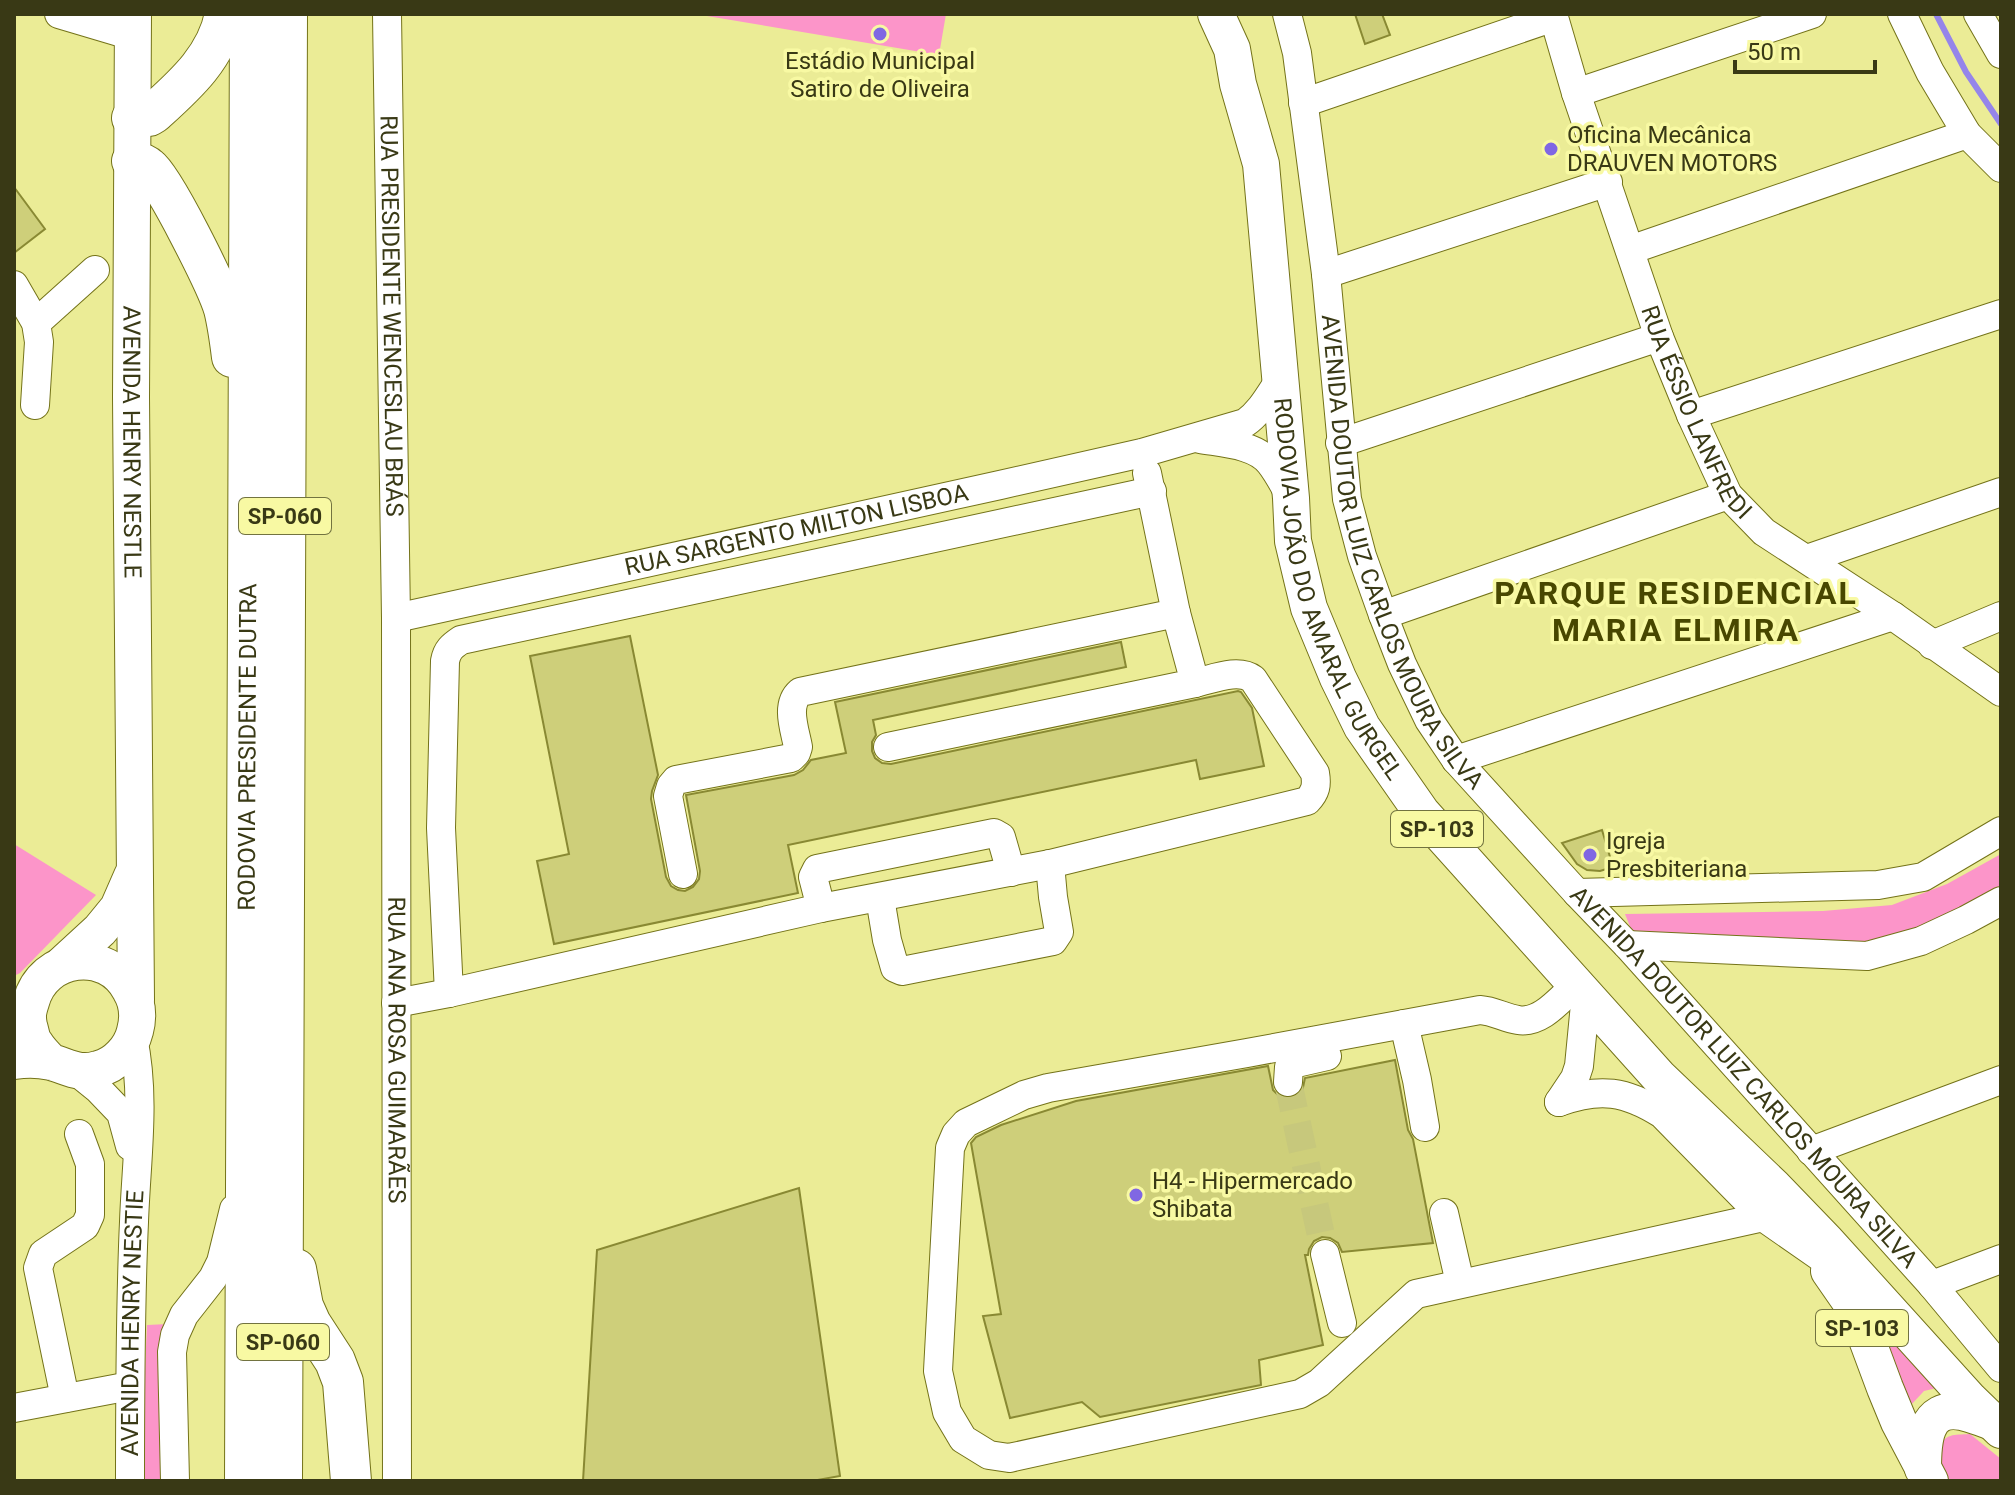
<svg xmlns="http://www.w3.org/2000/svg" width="2015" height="1495" font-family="Roboto,sans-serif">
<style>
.green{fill:#fc95c9}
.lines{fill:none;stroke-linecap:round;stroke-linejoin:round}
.stream{stroke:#9585ea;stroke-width:6}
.building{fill:#cecf7a;stroke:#898933;stroke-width:2}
.minor-tunnel{stroke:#c7c87c;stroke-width:28;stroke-dasharray:28 14;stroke-linecap:butt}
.minor-casing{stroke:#747319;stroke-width:30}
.major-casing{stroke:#747319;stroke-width:38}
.highway-casing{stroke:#747319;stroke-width:42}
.minor{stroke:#fff;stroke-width:28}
.major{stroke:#fff;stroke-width:36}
.highway{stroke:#fff;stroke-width:40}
.poi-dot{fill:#8067e3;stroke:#f8f9a3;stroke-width:3}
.labels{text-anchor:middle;stroke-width:7;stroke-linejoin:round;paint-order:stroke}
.shield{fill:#f8f9a3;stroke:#727340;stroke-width:2}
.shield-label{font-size:22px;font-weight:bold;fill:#393915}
.poi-label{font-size:24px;fill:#393915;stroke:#f8f9a3;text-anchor:start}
.street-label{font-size:24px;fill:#393915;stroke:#f8f9a3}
.district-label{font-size:32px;font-weight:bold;letter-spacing:2px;fill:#484700;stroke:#f8f9a3}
</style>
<rect width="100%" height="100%" fill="#ebec96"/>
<path class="green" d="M 695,14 L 946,14 L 939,55 Z
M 14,844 L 96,895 L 20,973 L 14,976 Z
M 2001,854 L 2001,895 L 1916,936 L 1859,946 L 1635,939 L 1625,914 L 1823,911 L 1892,905 L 1947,884 Z
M 1860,1301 L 1941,1387 L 1924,1391 L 1911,1405 Z
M 168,1324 L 167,1481 L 140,1481 L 147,1325 Z
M 1970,1434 L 2001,1459 L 2001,1481 L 1947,1481 L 1945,1479 L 1937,1449 C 1946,1433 1953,1435 1970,1434 Z"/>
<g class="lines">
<path class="stream" d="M 1936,14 L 1966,72 L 2001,124"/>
</g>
<path class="building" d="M 1355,14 L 1382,14 L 1390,35 L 1365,44 Z
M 14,187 L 45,229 L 14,253 Z
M 630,636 L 658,775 L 652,791 L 651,799 L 666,877 L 671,886 L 678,890 L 685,891 L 693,887 L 699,879 L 700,871 L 686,795 L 794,775 L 803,770 L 811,760 L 846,753 L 835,702 L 1121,642 L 1126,667 L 873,720 L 876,735 L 872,742 L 872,751 L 875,758 L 882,763 L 891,764 L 1238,691 L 1241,692 L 1252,708 L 1264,766 L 1200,779 L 1196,760 L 788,845 L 798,893 L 554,944 L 537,861 L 569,854 L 530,656 Z
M 1602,830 L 1613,867 L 1600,871 L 1587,870 L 1577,864 L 1562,843 Z
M 1395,1060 L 1408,1130 L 1413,1139 L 1433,1243 L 1342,1252 L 1338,1243 L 1330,1238 L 1322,1237 L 1314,1241 L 1309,1249 L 1308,1255 L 1305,1255 L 1323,1345 L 1259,1360 L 1261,1385 L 1100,1417 L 1082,1402 L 1010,1418 L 983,1316 L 1001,1314 L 971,1143 L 976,1137 L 1001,1125 L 1076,1101 L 1268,1066 L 1273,1090 L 1279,1096 L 1288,1099 L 1296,1097 L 1302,1092 L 1305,1078 Z
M 799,1188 L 840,1476 L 812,1481 L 583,1481 L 597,1250 Z"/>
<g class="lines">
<path class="minor-tunnel" d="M 1288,1082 L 1325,1254"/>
<g class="minor-casing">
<g id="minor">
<path d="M 59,14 L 133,36"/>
<path id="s1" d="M 387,14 L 396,618 L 397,1481"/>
<path id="s2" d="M 1287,14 L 1297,53 L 1326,274 L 1347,499 L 1362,556 L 1383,615 L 1402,664 L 1429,720 L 1456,760 L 1577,893 L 1627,945 L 1932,1285 L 2001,1368"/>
<path id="s3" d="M 1553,14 L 1576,93 L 1659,337 L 1691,415 L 1728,495 L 1764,532 L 1893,616 L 2001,692"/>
<path d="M 1902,14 L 1930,72 L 1967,134 L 2001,168"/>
<path d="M 1978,14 L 2001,54"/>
<path d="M 1576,93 L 1812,14"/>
<path d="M 1303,103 L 1554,17"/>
<path d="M 1630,250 L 1967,134"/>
<path d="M 1326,274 L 1608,182"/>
<path d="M 14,285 L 36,323 L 39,342 L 35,405"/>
<path d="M 36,323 L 95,270"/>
<path d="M 1691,415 L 2001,314"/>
<path d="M 1200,439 C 1222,443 1255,444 1270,463 C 1278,473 1284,485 1290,496"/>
<path d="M 1340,443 L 1659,337"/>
<path d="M 1807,559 L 2001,492"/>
<path d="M 1383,615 L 1728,495"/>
<path id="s4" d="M 396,618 L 1000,485 L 1142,453 L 1245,423 C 1261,412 1270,394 1281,378"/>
<path d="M 1932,645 L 2001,616"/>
<path d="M 888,747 L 1195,683 L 1176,613"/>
<path d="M 1456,760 L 1893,616"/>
<path d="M 683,874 L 668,796 L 671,786 L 676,780 L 791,758 L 796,753 L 798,747 C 795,730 785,705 800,692 L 1176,613 L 1147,473"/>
<path d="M 1577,893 L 1878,885 L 1923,877 L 2001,831"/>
<path d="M 880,898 L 887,940 L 895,968 L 902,971 L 1053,941 L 1059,932 L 1053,897 L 1050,864"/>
<path d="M 821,908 L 813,877 L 817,869 L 994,833 L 1001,837 L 1011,872"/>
<path d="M 1627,945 L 1867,956 L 1921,941 L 1966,920 L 2001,901"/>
<path d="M 1576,985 C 1560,999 1541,1024 1518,1020 C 1505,1018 1494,1011 1480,1010 L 1247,1053 L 1048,1088 L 1024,1095 L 966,1123 L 956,1134 L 950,1148 L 938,1371 L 947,1412 L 963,1439 L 989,1455 L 1009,1458 L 1300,1394 L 1319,1383 L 1416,1294 L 1763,1217"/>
<path d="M 449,993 L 441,828 L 445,661 C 447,650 452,646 461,640 L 1152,491"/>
<path d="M 396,1003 L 449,993 L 821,908 L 1050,864 L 1307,801 C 1316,792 1317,785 1315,773 L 1253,679 C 1238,668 1213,679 1195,683"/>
<path d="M 1404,1024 L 1417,1080 L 1425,1127"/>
<path d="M 77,1072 L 98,1089 L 121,1113 L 130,1146"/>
<path d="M 1288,1082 L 1289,1067 L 1292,1064 L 1327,1056"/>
<path d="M 1559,1102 C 1600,1087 1626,1091 1662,1114 L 1763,1217 L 1819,1256"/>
<path d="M 1559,1102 L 1575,1078 L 1579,1066 L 1586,994"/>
<path d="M 1811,1151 L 2001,1080"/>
<path d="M 1444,1213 L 1460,1283"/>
<path d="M 1325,1254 L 1342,1323"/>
<path d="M 1932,1285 L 2001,1259"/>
<path d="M 65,1398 L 38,1268 L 43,1254 L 85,1226 L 90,1215 L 90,1164 L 79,1134"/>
<path d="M 14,1408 L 130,1386"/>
<path id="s5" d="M 130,1481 C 130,1395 130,1309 134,1222 C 136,1162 146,1098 133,1038"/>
<path d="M 175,1481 L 172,1352 L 175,1335 L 184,1315 L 213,1278 L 221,1262 L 234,1209"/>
</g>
</g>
<g class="major-casing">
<g id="major">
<path id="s6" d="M 133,14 L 131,397 L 136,1000"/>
<path id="s7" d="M 1216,14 L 1232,49 L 1238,84 L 1261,164 L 1291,498 L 1293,541 L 1309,608 L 1338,678 L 1362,727 L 1422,813 L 1659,1077 L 1773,1186 L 1827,1242 L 1970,1400 L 2001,1430"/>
<path d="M 63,964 L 100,930 L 118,908 L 132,876"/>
<path d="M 14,1061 C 26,1059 38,1059 51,1062 C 69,1067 79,1075 98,1069 C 116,1065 131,1048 135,1031 C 139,1016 138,1003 130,990 C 107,946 43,955 31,1002 C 28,1011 27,1016 29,1026 C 31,1031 31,1038 35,1043 C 39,1050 45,1056 51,1062"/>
<path d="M 1829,1271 L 1856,1310 L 1885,1388 L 1899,1422 L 1930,1481"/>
<path d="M 1923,1469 C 1923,1443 1924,1405 1962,1412 C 1972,1414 1983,1419 1993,1422"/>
</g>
</g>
<g class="highway-casing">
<g id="highway">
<path d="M 132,118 L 149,116 L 154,113 C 185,85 217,57 225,14"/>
<path d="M 132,161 C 138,162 145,164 149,168 C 164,179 218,288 224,309 C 228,325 230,341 232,357"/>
<path d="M 296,1269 L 303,1306 L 311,1324 L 335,1361 L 343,1382 L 351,1481"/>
<path id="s8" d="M 245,1481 C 245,992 250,503 250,14"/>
<path d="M 282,1481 L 287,14"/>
</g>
</g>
<use href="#minor" class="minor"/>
<use href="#major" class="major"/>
<use href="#highway" class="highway"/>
</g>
<g class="poi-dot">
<circle cx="880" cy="34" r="8"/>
<circle cx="1551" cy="149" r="8"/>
<circle cx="1590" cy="855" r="8"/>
<circle cx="1136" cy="1195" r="8"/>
</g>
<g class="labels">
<g class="shield">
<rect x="239" y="498" width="92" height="36" rx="6"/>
<rect x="1391" y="811" width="92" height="36" rx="6"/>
<rect x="1816" y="1310" width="92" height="36" rx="6"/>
<rect x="237" y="1324" width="92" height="36" rx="6"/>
</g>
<g class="shield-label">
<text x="285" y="524">SP-060</text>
<text x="1437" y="837">SP-103</text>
<text x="1862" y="1336">SP-103</text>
<text x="283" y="1350">SP-060</text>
</g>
<g class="poi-label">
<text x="880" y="69" text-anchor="middle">Estádio Municipal<tspan x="880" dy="28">Satiro de Oliveira</tspan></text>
<text x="1567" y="143">Oficina Mecânica<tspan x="1567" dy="28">DRAUVEN MOTORS</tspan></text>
<text x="1606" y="849">Igreja<tspan x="1606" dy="28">Presbiteriana</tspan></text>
<text x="1152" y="1189">H4 - Hipermercado<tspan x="1152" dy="28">Shibata</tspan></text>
</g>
<g class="street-label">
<text dy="8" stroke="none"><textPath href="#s1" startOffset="302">RUA PRESIDENTE WENCESLAU BRÁS</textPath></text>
<text dy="8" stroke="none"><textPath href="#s3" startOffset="424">RUA ÉSSIO LANFREDI</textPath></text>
<text dy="8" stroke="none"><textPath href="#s6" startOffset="428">AVENIDA HENRY NESTLE</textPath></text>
<text dy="8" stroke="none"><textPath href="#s4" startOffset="410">RUA SARGENTO MILTON LISBOA</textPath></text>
<text dy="8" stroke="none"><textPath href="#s2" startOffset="556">AVENIDA DOUTOR LUIZ CARLOS MOURA SILVA</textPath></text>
<text dy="8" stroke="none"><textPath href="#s7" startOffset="594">RODOVIA JOÃO DO AMARAL GURGEL</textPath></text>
<text dy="8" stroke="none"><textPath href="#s8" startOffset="734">RODOVIA PRESIDENTE DUTRA</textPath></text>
<text dy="8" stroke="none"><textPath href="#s1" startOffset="1036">RUA ANA ROSA GUIMARÃES</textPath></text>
<text dy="8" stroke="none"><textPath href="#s2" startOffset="1202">AVENIDA DOUTOR LUIZ CARLOS MOURA SILVA</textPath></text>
<text dy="8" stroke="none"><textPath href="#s5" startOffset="158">AVENIDA HENRY NESTIE</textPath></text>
</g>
<g class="district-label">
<text x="1676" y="604">PARQUE RESIDENCIAL<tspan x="1676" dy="37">MARIA ELMIRA</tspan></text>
</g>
</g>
<rect width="2015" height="1495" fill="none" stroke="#393915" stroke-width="32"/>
<path d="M1735 60v12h140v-12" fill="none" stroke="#393915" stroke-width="4"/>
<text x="1747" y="60" font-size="24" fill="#393915" stroke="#f8f9a3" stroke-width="6" paint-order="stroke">50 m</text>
</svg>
